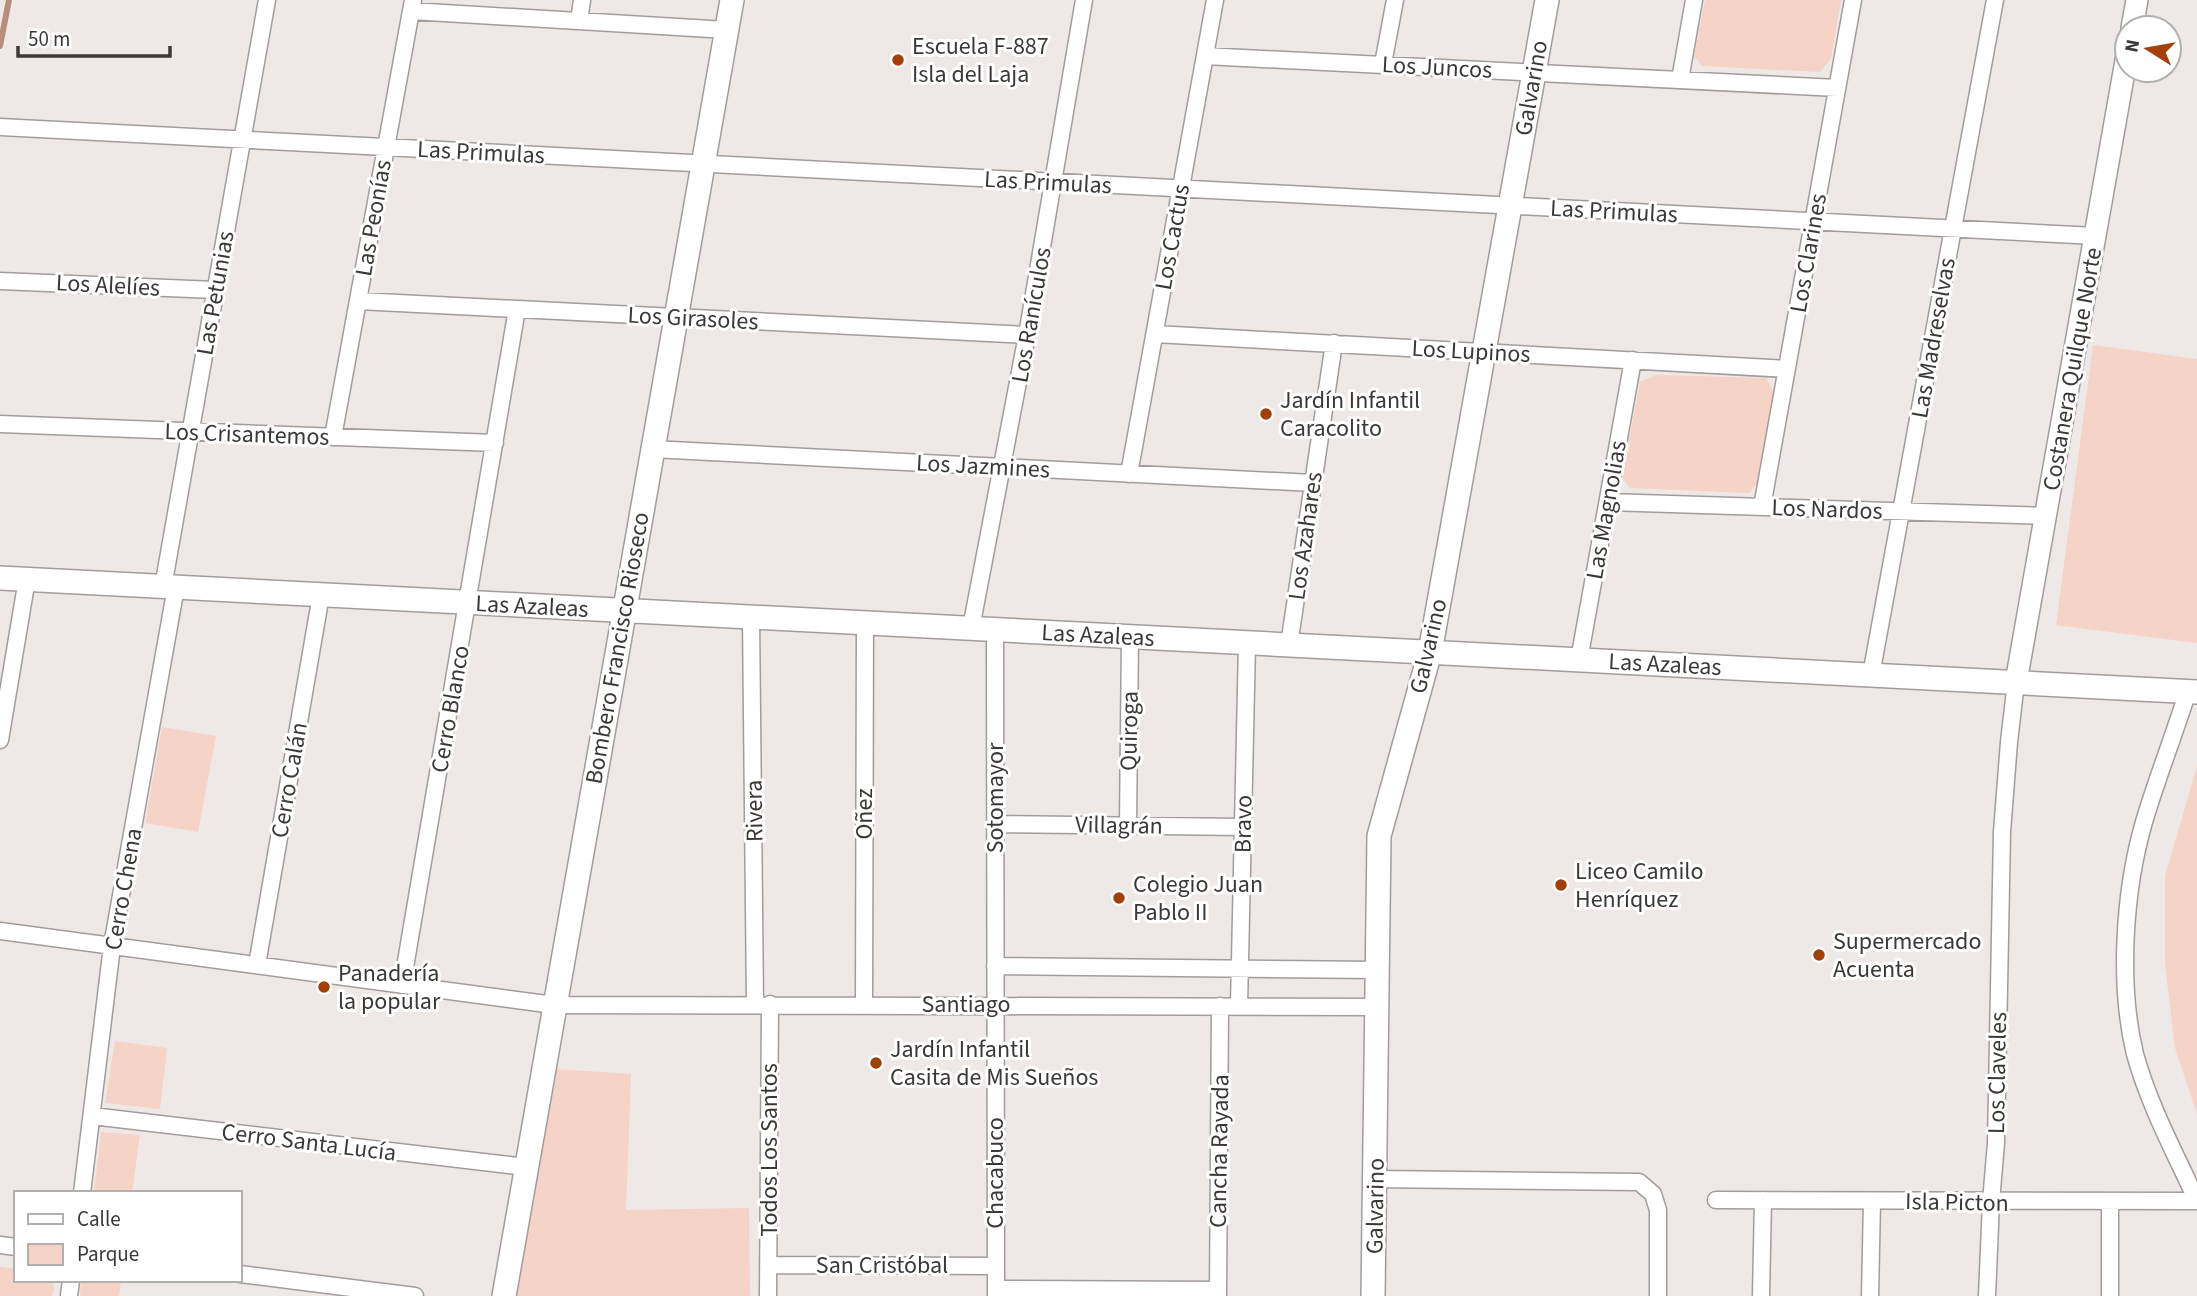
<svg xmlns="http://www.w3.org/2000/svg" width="2197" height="1296" font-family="'Source Sans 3',sans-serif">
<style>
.green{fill:#f5d3c6}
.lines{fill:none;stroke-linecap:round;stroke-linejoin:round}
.stream{stroke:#b78e7e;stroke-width:6}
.minor-casing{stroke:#a29c9b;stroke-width:19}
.tertiary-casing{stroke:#a29c9b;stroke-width:24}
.secondary-casing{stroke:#a29c9b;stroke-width:26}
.minor{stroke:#fff;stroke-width:16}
.tertiary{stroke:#fff;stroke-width:21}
.secondary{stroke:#fff;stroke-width:23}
.poi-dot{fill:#a33f09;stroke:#fff;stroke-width:2.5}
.labels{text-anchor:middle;stroke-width:6;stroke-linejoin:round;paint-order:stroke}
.poi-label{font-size:24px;fill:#3b3938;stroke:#fff;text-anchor:start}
.street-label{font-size:24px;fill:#3b3938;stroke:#fff}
</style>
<rect width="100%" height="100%" fill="#eee8e6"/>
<path class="green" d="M 1705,0 L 1841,0 L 1831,59 L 1820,72 L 1702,66 L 1694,56 Z
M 2093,345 L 2197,359 L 2197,643 L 2056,625 Z
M 1656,375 L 1766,378 L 1774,392 L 1759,481 L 1749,493 L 1630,488 L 1622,477 L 1640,382 Z
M 162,727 L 216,736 L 198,832 L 145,823 Z
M 2197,766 L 2197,1114 L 2175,1048 L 2165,964 L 2165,876 Z
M 115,1041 L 167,1048 L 160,1109 L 105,1103 Z
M 555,1069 L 631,1074 L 626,1210 L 749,1208 L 750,1296 L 516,1296 Z
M 101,1132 L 140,1135 L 132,1193 L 94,1193 Z
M 0,1267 L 16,1269 L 16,1280 L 51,1280 L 54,1288 L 52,1296 L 0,1296 Z
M 81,1280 L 121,1280 L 119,1296 L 80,1296 Z"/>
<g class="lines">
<path class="stream" d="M 0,46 L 9,0"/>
<g class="minor-casing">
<path id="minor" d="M 411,11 L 727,30
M 579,21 L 582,0
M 1205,56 L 1837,88
M 1383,64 L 1395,0
M 1680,80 L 1694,0
M 0,127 L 2095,236
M 0,281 L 215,290
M 359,301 L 1027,335
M 1155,334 L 1787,369
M 0,424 L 495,443
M 333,437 L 413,0
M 652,449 L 1313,483
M 1129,474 L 1215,0
M 1608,502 L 2046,516
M 1762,507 L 1853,0
M 163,587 L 267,0
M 751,617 L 755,1004
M 971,628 L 1027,335 L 1084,0
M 995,630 L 996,1296
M 1289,645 L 1334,343
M 1579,660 L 1633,360
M 1871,675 L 1995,0
M 2188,691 C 2174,735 2157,778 2144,822 C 2124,891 2118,984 2135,1054 C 2149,1105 2175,1153 2197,1201
M 0,740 L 27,579
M 995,824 L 1243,827
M 1128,824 L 1130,637
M 0,931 L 554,1005 L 1377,1007
M 257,965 L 321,595
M 995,966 L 1377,970
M 402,985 L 517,309
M 864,1004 L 865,624
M 1239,1006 L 1247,643
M 92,1116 L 526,1167
M 1375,1179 L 1639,1182 L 1653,1194 L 1658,1210 L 1658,1296
M 82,1193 L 112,946 L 176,587
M 1716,1200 L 2197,1201
M 2110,1203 L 2110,1296
M 0,1245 L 16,1247
M 768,1265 L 996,1266
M 240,1274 L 415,1296
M 996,1289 L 1218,1290
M 69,1296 L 71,1280
M 768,1296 L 770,1004
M 1218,1296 L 1220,1006
M 1761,1296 L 1763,1200
M 1870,1296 L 1872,1201
M 1987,1296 L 1991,1202 L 1996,1143 L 2002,832 L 2009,742 L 2016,682"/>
</g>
<g class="tertiary-casing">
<path id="tertiary" d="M 2132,28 L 2137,0
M 2016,682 L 2127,55"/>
</g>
<g class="secondary-casing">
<path id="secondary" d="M 0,578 L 2197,692
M 504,1296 L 732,0
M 1373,1296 L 1379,836 L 1430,652 L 1547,0"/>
</g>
<use href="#minor" class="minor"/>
<use href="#tertiary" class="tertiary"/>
<use href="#secondary" class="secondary"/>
</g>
<g class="poi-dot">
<circle cx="898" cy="60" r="7"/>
<circle cx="1266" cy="414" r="7"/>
<circle cx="1561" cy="885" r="7"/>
<circle cx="1119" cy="898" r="7"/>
<circle cx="1819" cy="955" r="7"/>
<circle cx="324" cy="987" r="7"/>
<circle cx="876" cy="1063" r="7"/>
</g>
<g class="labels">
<g class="poi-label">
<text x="912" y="54">Escuela F-887<tspan x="912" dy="28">Isla del Laja</tspan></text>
<text x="1280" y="408">Jardín Infantil<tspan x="1280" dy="28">Caracolito</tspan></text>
<text x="1575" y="879">Liceo Camilo<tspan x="1575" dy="28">Henríquez</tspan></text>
<text x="1133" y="892">Colegio Juan<tspan x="1133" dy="28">Pablo II</tspan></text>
<text x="1833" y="949">Supermercado<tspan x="1833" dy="28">Acuenta</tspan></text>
<text x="338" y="981">Panadería<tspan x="338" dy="28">la popular</tspan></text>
<text x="890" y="1057">Jardín Infantil<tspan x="890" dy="28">Casita de Mis Sueños</tspan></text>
</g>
<g class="street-label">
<text transform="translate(1437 67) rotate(3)" y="8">Los Juncos</text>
<text transform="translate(1531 88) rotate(-80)" y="8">Galvarino</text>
<text transform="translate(481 152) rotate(3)" y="8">Las Primulas</text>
<text transform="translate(1048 182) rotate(3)" y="8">Las Primulas</text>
<text transform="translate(1614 211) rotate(3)" y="8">Las Primulas</text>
<text transform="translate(373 218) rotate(-80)" y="8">Las Peonías</text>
<text transform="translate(1172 237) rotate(-80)" y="8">Los Cactus</text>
<text transform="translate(1808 253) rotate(-80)" y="8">Los Clarines</text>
<text transform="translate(108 285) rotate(3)" y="8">Los Alelíes</text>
<text transform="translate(215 293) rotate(-80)" y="8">Las Petunias</text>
<text transform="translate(1031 315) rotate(-80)" y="8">Los Ranículos</text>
<text transform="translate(693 318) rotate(3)" y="8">Los Girasoles</text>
<text transform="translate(1933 338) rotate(-80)" y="8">Las Madreselvas</text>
<text transform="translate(1471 351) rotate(3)" y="8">Los Lupinos</text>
<text transform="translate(2072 369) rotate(-80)" y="8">Costanera Quilque Norte</text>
<text transform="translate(247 434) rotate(2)" y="8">Los Crisantemos</text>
<text transform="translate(983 466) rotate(3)" y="8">Los Jazmines</text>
<text transform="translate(1827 509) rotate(2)" y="8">Los Nardos</text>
<text transform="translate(1606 510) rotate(-80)" y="8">Las Magnolias</text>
<text transform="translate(1305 536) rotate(-82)" y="8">Los Azahares</text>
<text transform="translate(532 606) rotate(3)" y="8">Las Azaleas</text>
<text transform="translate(1098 635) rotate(3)" y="8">Las Azaleas</text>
<text transform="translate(1428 646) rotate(-77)" y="8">Galvarino</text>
<text transform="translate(617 648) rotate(-80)" y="8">Bombero Francisco Rioseco</text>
<text transform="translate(1665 664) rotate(3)" y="8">Las Azaleas</text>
<text transform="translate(450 709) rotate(-80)" y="8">Cerro Blanco</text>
<text transform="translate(1129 731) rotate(-89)" y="8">Quiroga</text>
<text transform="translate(289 780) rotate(-80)" y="8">Cerro Calán</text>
<text transform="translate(995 798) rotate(-90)" y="8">Sotomayor</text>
<text transform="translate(754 811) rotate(-91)" y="8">Rivera</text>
<text transform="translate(864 814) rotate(-90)" y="8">Oñez</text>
<text transform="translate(1243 824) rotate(-89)" y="8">Bravo</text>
<text transform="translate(1119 825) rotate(1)" y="8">Villagrán</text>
<text transform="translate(123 889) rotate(-80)" y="8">Cerro Chena</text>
<text x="966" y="1012">Santiago</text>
<text transform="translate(1997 1073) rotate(-89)" y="8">Los Claveles</text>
<text transform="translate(309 1142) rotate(7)" y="8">Cerro Santa Lucía</text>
<text transform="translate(769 1150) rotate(-90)" y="8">Todos Los Santos</text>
<text transform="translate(1219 1151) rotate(-89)" y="8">Cancha Rayada</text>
<text transform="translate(995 1173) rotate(-90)" y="8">Chacabuco</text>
<text transform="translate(1957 1202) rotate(1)" y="8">Isla Picton</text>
<text transform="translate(1375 1206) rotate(-89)" y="8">Galvarino</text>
<text x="882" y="1273">San Cristóbal</text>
</g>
</g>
<rect x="14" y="1191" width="228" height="91" fill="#ffffff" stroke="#b1b0af" stroke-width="2"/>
<rect x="28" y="1214" width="35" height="10" fill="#ffffff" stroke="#b1b0af" stroke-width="2"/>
<text x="77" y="1226" font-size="21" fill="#3b3938">Calle</text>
<rect x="28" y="1244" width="35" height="21" fill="#f5d3c6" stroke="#b1b0af" stroke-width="2"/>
<text x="77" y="1261" font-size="21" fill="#3b3938">Parque</text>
<g transform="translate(2148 49) rotate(281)"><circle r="33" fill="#ffffff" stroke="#b1b0af" stroke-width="2"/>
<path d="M0-5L12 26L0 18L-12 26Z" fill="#a33f09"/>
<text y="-10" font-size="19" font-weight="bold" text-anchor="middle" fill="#3b3938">N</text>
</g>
<path d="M18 46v10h152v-10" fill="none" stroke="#3b3938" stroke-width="3.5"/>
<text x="28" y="46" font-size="21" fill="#3b3938" stroke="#ffffff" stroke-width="5" paint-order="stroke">50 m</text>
</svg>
